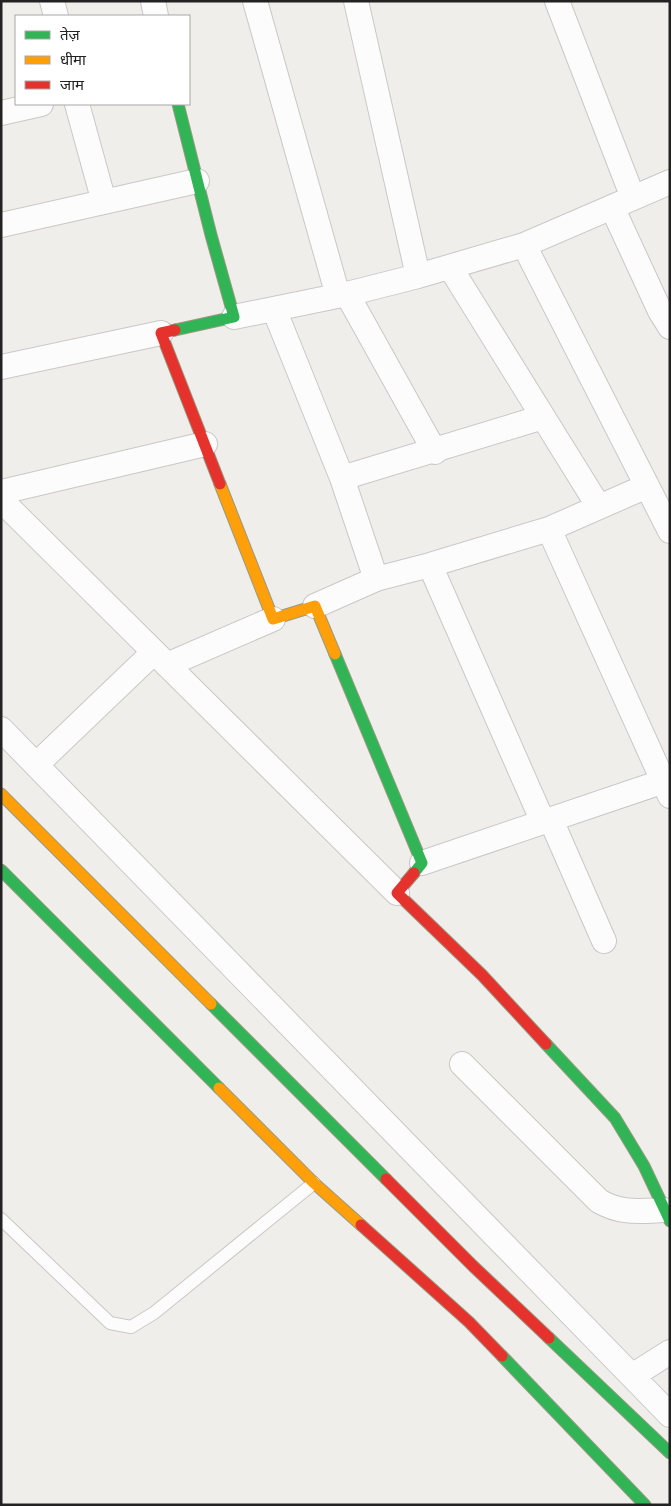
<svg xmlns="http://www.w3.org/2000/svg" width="671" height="1506" font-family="'DejaVu Sans','Noto Sans Devanagari',sans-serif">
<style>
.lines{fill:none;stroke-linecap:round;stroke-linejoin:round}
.lane-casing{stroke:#c9c8c7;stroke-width:14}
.street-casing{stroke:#c9c8c7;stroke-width:26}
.fast-casing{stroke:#999a82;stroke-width:13}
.slow-casing{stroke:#999a82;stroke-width:13}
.jam-casing{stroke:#999a82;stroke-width:13}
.lane{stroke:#fdfcfc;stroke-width:12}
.street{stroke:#fdfcfc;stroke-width:24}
.fast{stroke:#30b455;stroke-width:11}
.slow{stroke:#ff9f0a;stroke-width:11}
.jam{stroke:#e5322d;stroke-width:11}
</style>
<rect width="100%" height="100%" fill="#f0eeeb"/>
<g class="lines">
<g class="lane-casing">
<path id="lane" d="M 1,1219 L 110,1323 L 131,1327 L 154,1313 L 314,1183"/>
</g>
<g class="street-casing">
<path id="street" d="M 52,1 L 56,16
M 153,1 L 156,16
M 255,1 L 338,296
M 356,1 L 418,276
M 557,1 L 633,198
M 77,104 L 104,202
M 1,113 L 41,104
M 612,207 L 660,311 L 670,327
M 1,225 L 197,181
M 524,245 L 670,531
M 450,267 L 599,507
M 347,294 L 435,452
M 274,309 L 342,478 L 376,579
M 234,317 L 347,294 L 418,276 L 524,245 L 670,182
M 1,367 L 161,333
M 342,478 L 543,417
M 1,492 L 205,444
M 1,500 L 397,893
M 549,529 L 670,796
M 430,565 L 543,822
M 315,606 L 376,579 L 430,565 L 549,529 L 647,486
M 167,665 L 273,619
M 1,729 L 670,1415
M 36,765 L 154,652
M 551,820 L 604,941
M 422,863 L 670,779
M 462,1064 L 599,1201 C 621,1214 640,1211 664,1210
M 632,1376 L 670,1352"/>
</g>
<g class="fast-casing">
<path id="fast" d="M 175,330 L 234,317 L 211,235 L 178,104
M 335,654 L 422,863 L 414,873
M 1,870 L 219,1088
M 211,1004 L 386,1179
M 546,1044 L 615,1118 L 644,1166 L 670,1221
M 549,1338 L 670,1453
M 502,1356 L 645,1505"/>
</g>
<g class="slow-casing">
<path id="slow" d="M 220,484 L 273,619 L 315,606 L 335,654
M 1,794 L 211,1004
M 219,1088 L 314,1183 L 361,1225"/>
</g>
<g class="jam-casing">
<path id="jam" d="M 175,330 L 161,333 L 220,484
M 414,873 L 397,893 L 482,975 L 546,1044
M 386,1179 L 473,1266 L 549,1338
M 361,1225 L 469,1322 L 502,1356"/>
</g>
<use href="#lane" class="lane"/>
<use href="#street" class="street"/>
<use href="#fast" class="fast"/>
<use href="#slow" class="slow"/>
<use href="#jam" class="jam"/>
</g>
<rect width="671" height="1506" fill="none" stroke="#222222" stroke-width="5"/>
<rect x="15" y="15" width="175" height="90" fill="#ffffff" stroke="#a7a7a7"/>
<rect x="25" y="31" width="25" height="8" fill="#30b455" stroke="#a7a7a7"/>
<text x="60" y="40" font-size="15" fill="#222222">तेज़</text>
<rect x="25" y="56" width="25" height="8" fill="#ff9f0a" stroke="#a7a7a7"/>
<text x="60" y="65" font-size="15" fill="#222222">धीमा</text>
<rect x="25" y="81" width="25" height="8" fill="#e5322d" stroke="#a7a7a7"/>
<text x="60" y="90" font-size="15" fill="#222222">जाम</text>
</svg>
